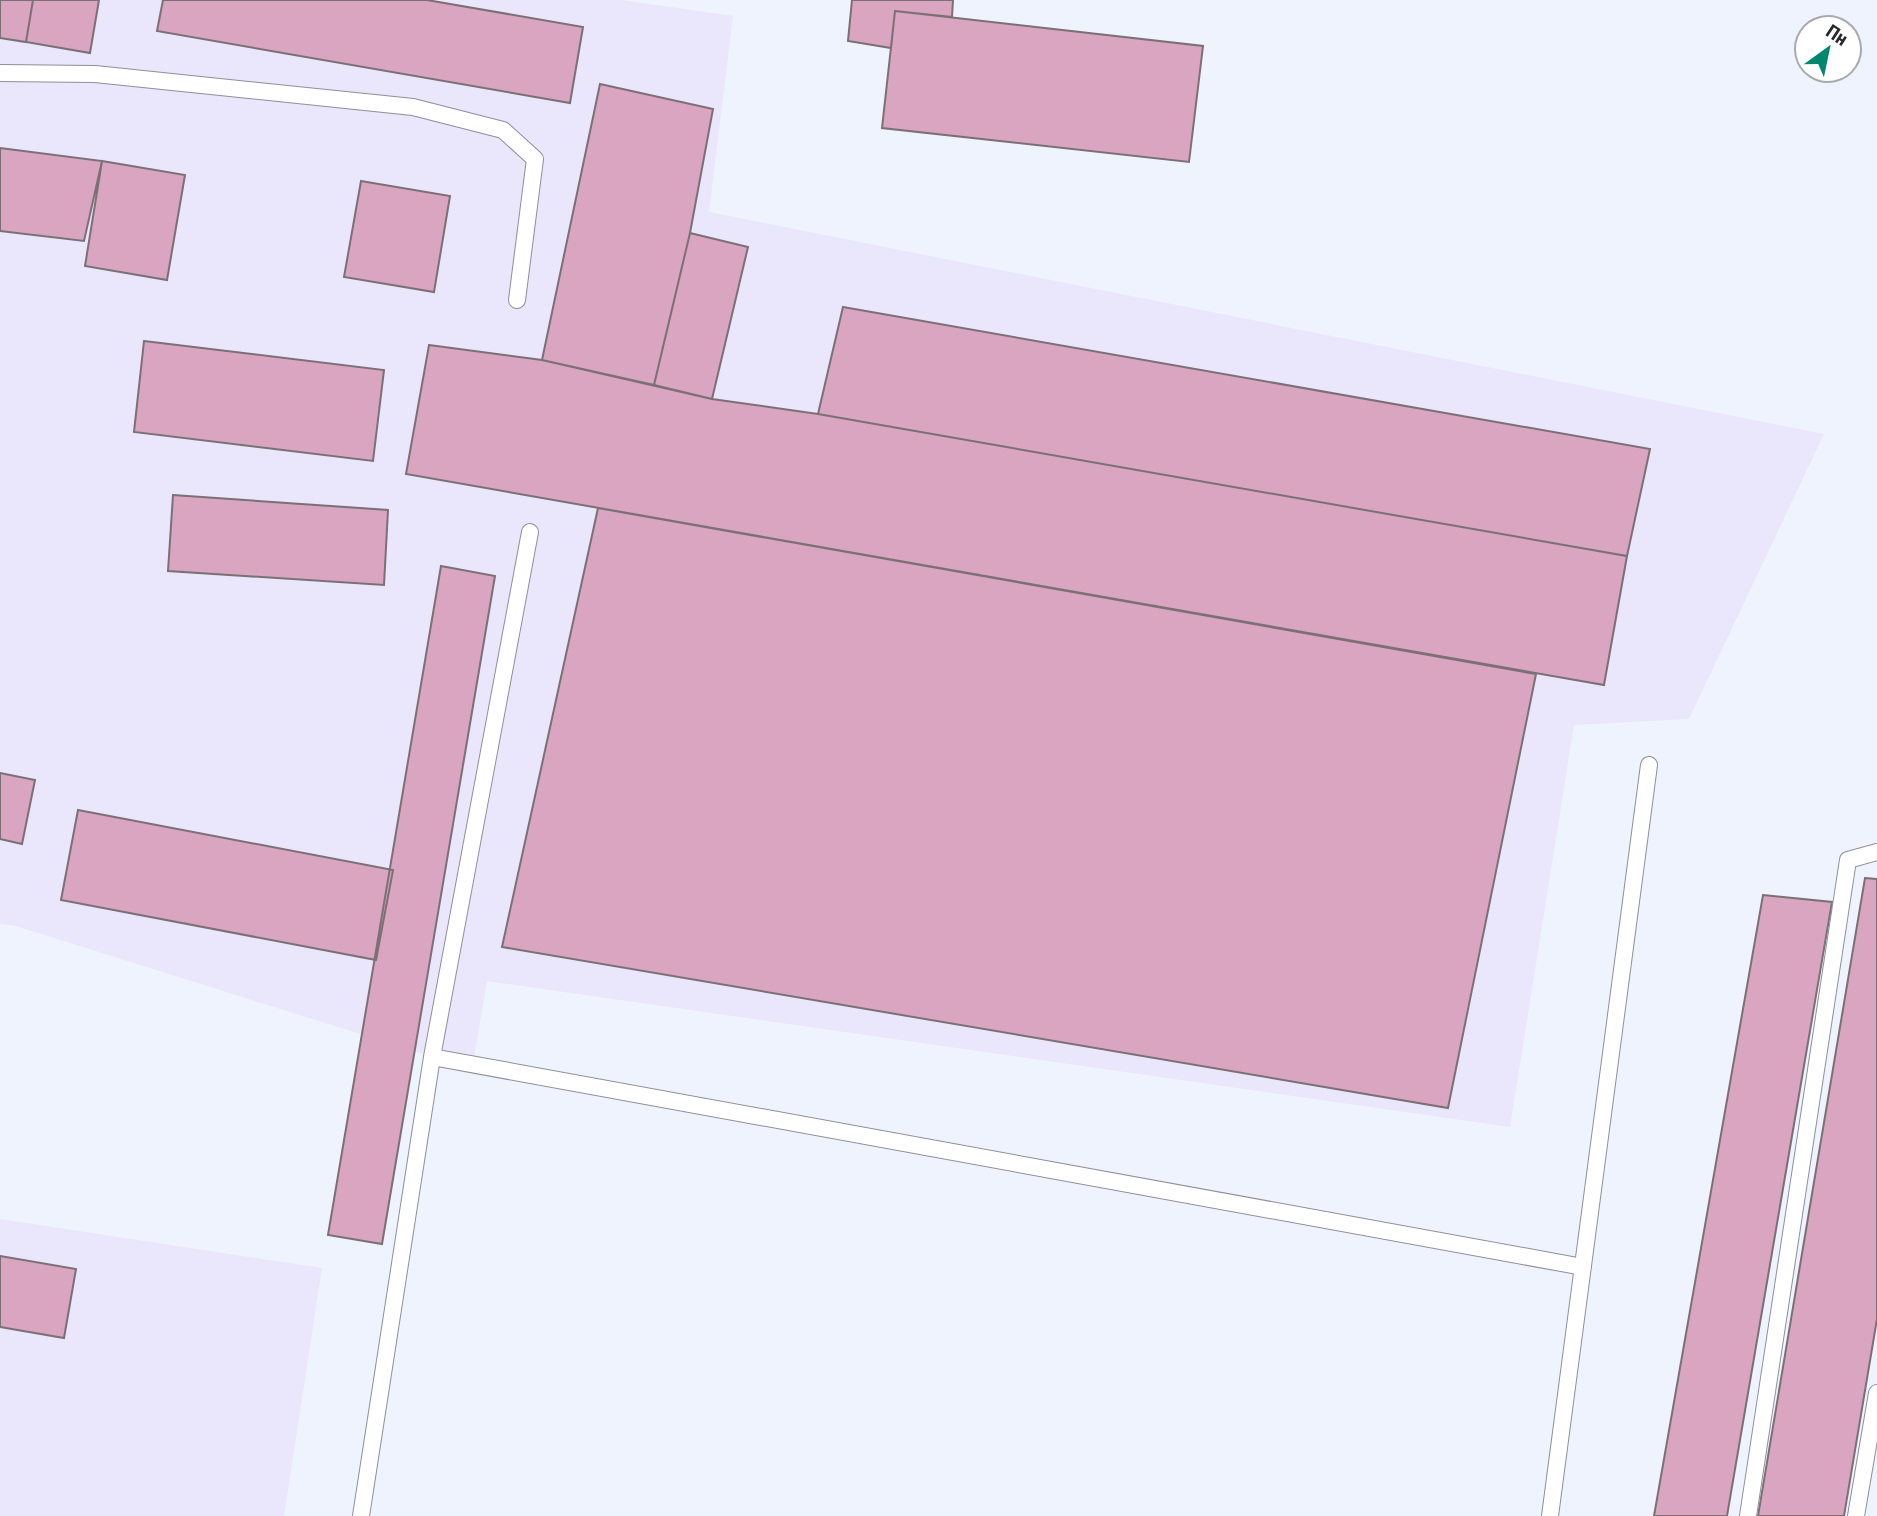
<svg xmlns="http://www.w3.org/2000/svg" width="1877" height="1516" font-family="'Roboto Condensed',sans-serif">
<style>
.industrial{fill:#eae6fc}
.building{fill:#daa5c0;stroke:#7a7075;stroke-width:2}
.lines{fill:none;stroke-linecap:round;stroke-linejoin:round}
.service-casing{stroke:#8d909a;stroke-width:18}
.service{stroke:#fff;stroke-width:16}
</style>
<rect width="100%" height="100%" fill="#eff3fe"/>
<path class="industrial" d="M 0,0 L 621,0 L 733,16 L 709,212 L 1824,434 L 1689,719 L 1574,725 L 1510,1127 L 487,981 L 472,1069 L 16,926 L 0,924 Z
M 0,1219 L 322,1268 L 284,1516 L 0,1516 Z"/>
<path class="building" d="M 0,0 L 33,0 L 26,42 L 0,38 Z
M 33,0 L 99,0 L 90,53 L 26,42 Z
M 163,0 L 427,0 L 583,27 L 570,103 L 157,31 Z
M 852,0 L 953,0 L 952,17 L 895,11 L 891,48 L 848,41 Z
M 895,11 L 1203,46 L 1189,162 L 882,128 Z
M 600,84 L 713,109 L 690,233 L 654,385 L 542,360 Z
M 0,148 L 102,161 L 84,241 L 0,231 Z
M 102,161 L 185,175 L 167,280 L 85,266 Z
M 361,181 L 450,196 L 434,292 L 344,277 Z
M 690,233 L 748,247 L 712,399 L 654,385 Z
M 843,307 L 1650,449 L 1627,556 L 818,414 Z
M 144,341 L 384,370 L 373,461 L 134,432 Z
M 429,345 L 542,360 L 712,399 L 818,414 L 1627,556 L 1604,685 L 406,474 Z
M 173,495 L 388,510 L 384,585 L 168,571 Z
M 598,508 L 1536,674 L 1448,1108 L 502,947 Z
M 441,566 L 495,576 L 382,1244 L 328,1235 Z
M 0,773 L 35,780 L 22,844 L 0,839 Z
M 78,810 L 393,870 L 376,960 L 61,900 Z
M 1865,878 L 1877,879 L 1877,1319 L 1844,1516 L 1758,1516 Z
M 1763,895 L 1832,902 L 1727,1516 L 1654,1516 Z
M 0,1256 L 76,1269 L 64,1338 L 0,1327 Z"/>
<g class="lines">
<g class="service-casing">
<path id="service" d="M 0,73 L 95,74 L 413,107 L 503,130 L 535,159 L 517,300
M 432,1057 L 1583,1267
M 361,1516 L 432,1057 L 530,532
M 1550,1516 L 1649,765
M 1748,1516 L 1848,860 L 1877,852
M 1856,1516 L 1877,1393"/>
</g>
<use href="#service" class="service"/>
</g>
<g transform="translate(1828 49) rotate(33)"><circle r="33" fill="#ffffff" stroke="#a9a9ab" stroke-width="2"/>
<path d="M0-5L12 26L0 18L-12 26Z" fill="#00886c"/>
<text y="-10" font-size="19" font-weight="bold" text-anchor="middle" fill="#27292d">Пн</text>
</g>
</svg>
